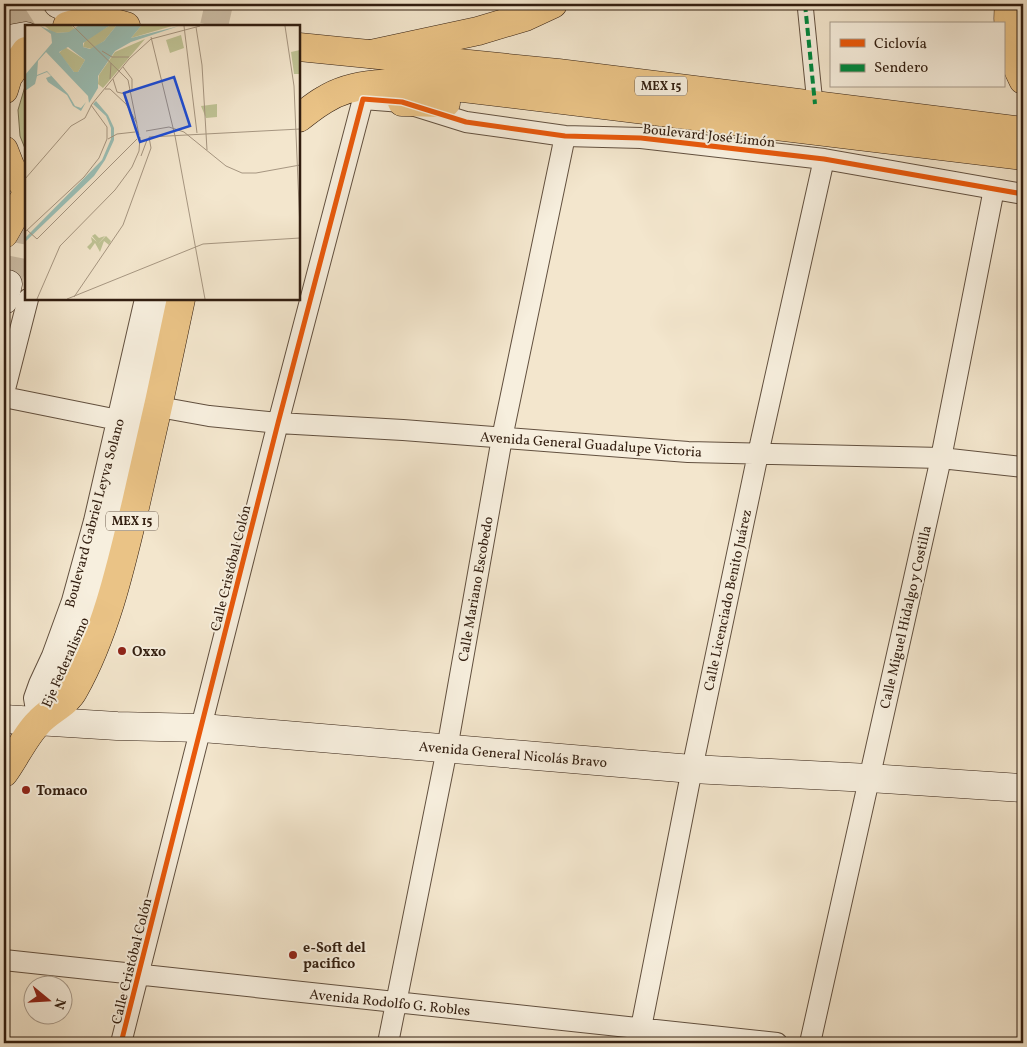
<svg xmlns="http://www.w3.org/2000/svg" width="1027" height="1047" font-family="Vollkorn,serif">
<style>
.green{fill:#bfc395;stroke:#787052}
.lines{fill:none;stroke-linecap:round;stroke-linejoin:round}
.secondary-tunnel{stroke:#ccbea7;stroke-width:28;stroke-dasharray:28 14;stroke-linecap:butt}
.pedestrian-casing{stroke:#62503f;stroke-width:17}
.minor-casing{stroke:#62503f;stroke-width:22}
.secondary-casing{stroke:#321e10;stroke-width:29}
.primary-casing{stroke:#321e10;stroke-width:29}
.trunk-casing{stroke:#321e10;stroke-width:29}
.pedestrian{stroke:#f7efde;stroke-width:15}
.minor{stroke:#f7efde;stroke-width:20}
.secondary{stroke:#f7efde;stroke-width:28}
.primary{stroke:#eac386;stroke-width:28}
.trunk{stroke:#eac386;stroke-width:28}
.quiet{stroke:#00873e;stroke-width:4;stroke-dasharray:8 4;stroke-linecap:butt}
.cycleway-casing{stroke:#f7efde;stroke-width:8}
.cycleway{stroke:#e8590c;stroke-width:5}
.poi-dot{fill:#8f2418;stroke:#f7efde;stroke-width:2}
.labels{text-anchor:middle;stroke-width:4;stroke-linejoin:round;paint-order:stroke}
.shield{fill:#f7efde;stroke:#6d5d4e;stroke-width:1}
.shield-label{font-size:12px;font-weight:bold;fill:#321e10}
.street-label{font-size:14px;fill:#321e10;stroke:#f7efde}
.poi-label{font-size:14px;font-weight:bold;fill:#321e10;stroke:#f7efde;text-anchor:start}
.inset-road{fill:none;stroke:#a69681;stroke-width:1}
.view{fill:#1d4ed8;fill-opacity:0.15;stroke:#1d4ed8;stroke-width:2.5}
.inset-edge{fill:none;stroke:#321e10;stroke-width:2.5}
</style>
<rect width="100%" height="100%" fill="#f3e6cd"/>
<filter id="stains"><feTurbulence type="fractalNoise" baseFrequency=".004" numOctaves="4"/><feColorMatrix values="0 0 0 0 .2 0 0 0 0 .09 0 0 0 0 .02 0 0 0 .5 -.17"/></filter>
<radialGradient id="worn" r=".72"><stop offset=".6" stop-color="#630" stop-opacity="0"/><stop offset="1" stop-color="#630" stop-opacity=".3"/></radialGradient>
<path class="green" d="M 26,83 L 26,151 L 20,136 L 18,110 Z"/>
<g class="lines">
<path class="secondary-tunnel" d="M 4,26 C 21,22 32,17 44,4
M 214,26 L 219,4
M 8,284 L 24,203"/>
<g class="pedestrian-casing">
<path id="pedestrian" d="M 805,4 L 815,104"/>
</g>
<g class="minor-casing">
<path id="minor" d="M 4,393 L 28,299
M 4,397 L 118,420
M 159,407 L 209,416 L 278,423 L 403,430 L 688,452 L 941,458 L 1023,467
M 38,722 L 34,698 L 39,684 L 52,656 L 72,601 L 94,521 L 145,299
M 4,960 L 777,1043
M 121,1043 L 278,423 L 363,99 L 402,102 L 466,122 L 565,136 L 641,138 L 824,159 L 1023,194
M 388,1043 L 447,749 L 502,438 L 565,136
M 638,1043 L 692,769 L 758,454 L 824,159
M 810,1043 L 941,458 L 994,189"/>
</g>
<g class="secondary-casing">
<path id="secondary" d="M 58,4 L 97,21
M 4,40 L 26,36
M 4,300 L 8,284
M 4,719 L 117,726 L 202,728 L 692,769 L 869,778 L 1023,788
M 38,722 L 74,648 L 87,612 L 107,545 L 159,308"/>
</g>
<g class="primary-casing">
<path id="primary" d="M 67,26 C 86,19 107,20 126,26
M 299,47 L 558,73 L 1023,131
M 4,90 L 8,77 L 26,51
M 402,102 L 446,103
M 299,118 C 307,112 315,105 324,100 C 357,79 401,83 438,85 L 1023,156
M 4,150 L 11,168 L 26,188
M 4,234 L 26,195
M 4,773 C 15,758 25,736 38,723 C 49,710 66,705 74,690 C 106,633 121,566 136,503 C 152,435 167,367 181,299"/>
</g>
<g class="trunk-casing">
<path id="trunk" d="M 1009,4 C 1006,29 1011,57 1023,80
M 371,54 L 478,31 L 525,17 L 553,4"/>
</g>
<use href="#pedestrian" class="pedestrian"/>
<use href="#minor" class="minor"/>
<use href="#secondary" class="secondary"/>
<use href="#primary" class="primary"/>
<use href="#trunk" class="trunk"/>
<path class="quiet" d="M 805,4 L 815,104"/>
<g class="cycleway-casing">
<path id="cycleway" d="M 121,1043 L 278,423 L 363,99 L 402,102 L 466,122 L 565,136 L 641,138 L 824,159 L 1023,194"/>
</g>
<use href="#cycleway" class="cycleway"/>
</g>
<g class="poi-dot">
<circle cx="122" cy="651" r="5"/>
<circle cx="26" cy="790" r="5"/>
<circle cx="293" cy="955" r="5"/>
</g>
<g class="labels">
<g class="shield">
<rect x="635" y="76.5" width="52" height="19" rx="4"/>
<rect x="106" y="511.5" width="52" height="19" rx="4"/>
</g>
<g class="shield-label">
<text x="661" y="90">MEX 15</text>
<text x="132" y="525">MEX 15</text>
</g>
<g class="street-label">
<text transform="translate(709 135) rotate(6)" y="5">Boulevard José Limón</text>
<text transform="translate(591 444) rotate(4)" y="5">Avenida General Guadalupe Victoria</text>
<text transform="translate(94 513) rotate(-75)" y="5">Boulevard Gabriel Leyva Solano</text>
<text transform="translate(230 568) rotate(-76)" y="5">Calle Cristóbal Colón</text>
<text transform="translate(475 589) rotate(-80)" y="5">Calle Mariano Escobedo</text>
<text transform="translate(727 600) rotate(-78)" y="5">Calle Licenciado Benito Juárez</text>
<text transform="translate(905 617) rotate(-77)" y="5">Calle Miguel Hidalgo y Costilla</text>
<text transform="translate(65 662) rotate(-66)" y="5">Eje Federalismo</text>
<text transform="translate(513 754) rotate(5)" y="5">Avenida General Nicolás Bravo</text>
<text transform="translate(131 961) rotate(-76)" y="5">Calle Cristóbal Colón</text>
<text transform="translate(390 1002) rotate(6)" y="5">Avenida Rodolfo G. Robles</text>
</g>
<g class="poi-label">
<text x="132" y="656">Oxxo</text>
<text x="36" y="795">Tomaco</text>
<text x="303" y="952">e-Soft del<tspan x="303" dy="16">pacifico</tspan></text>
</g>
</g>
<g transform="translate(25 25)">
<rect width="275" height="275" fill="#f3e6cd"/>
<path d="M 20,1 L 47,1 L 53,7 L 28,8 ZM 84,1 L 91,1 L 79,16 L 67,24 L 58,22 L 60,15 ZM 116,1 L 147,1 L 106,13 ZM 156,10 L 159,23 L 145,28 L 141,15 ZM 120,14 L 78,63 L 73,59 L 74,50 L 90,27 ZM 40,22 L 60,35 L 53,47 L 49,47 L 34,28 ZM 275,25 L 275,49 L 269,49 L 266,27 ZM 192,79 L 192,92 L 181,93 L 176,81 ZM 70,209 L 74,213 L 80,211 L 73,219 L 81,211 L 86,216 L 84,220 L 79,216 L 75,227 L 70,218 L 65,225 L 62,222 L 67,217 L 66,212 L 72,217 L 67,211 Z" fill="#bfc395"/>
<path d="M 15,1 L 32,8 L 44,7 L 53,1 L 84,1 L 58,18 L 58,22 L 65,24 L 79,16 L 91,1 L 116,1 L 106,13 L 154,1 L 106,17 L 90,26 L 73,51 L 73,63 L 64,78 L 63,71 L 21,27 L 13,36 L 12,50 L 22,46 L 43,69 L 50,81 L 56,83 L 61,77 L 56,86 L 48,81 L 42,70 L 23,57 L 21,53 L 26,51 L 22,47 L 12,51 L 10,59 L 0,66 L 0,50 L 27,18 L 26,9 ZM 43,22 L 60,35 L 53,47 L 49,47 L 34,27 ZM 71,76 L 83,90 L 89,103 L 89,115 L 80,135 L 69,151 L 0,217 L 0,213 L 77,135 L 86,114 L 86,103 L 81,91 L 68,79 Z" fill="#9bc0b7" fill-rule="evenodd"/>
<path class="inset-road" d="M 48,1 L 103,55 L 114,110M 159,1 L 172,108M 260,1 L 269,61 L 275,204M 171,2 L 177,40 L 182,125M 126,12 L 150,111 L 180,274M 77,26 L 87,32 L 104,32M 104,34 L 126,14 L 175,1M 98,42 L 107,54 L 107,65M 85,54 L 86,38M 88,54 L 92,67 L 100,69 L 105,64M 80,64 L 85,64 L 101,79 L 112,98M 121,106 L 144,102 L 159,107 L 201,141 L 217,148 L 231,148 L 275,140M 83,114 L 92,109 L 110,107M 116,131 L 122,115M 0,154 L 46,101 L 60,93 L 67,79 L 104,34M 2,205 L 12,214 L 112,114M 0,207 L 59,152 L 74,133 L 82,114 L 82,102 L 66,80M 49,272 L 98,200 L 126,123 L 124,112 L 275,104M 12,274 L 35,221 L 90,165 L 107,142 L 114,126 L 115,112M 42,274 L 178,219 L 275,213"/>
<path class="view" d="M 149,52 L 165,101 L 115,117 L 99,68 Z"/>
<rect width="275" height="275" class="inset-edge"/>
</g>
<rect width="1027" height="1047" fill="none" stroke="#f3e6cd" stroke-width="20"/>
<rect x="5" y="5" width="1017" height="1037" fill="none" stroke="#321e10" stroke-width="2.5"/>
<rect x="10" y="10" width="1007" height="1027" fill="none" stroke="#321e10"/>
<rect x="830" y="22" width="175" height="65" fill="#f7efde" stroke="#a89b8c"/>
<rect x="840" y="39" width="25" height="8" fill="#e8590c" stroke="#a89b8c"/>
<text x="874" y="48" font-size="15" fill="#321e10">Ciclovía</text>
<rect x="840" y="64" width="25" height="8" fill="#00873e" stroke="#a89b8c"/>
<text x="874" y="72" font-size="15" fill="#321e10">Sendero</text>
<g transform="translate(48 1000) rotate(108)"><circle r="24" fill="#f7efde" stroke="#a89b8c"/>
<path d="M0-4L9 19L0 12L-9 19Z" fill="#8f2418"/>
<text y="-8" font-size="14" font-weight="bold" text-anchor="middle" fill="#321e10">N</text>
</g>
<rect width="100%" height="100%" filter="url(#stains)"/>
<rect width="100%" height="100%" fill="url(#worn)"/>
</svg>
